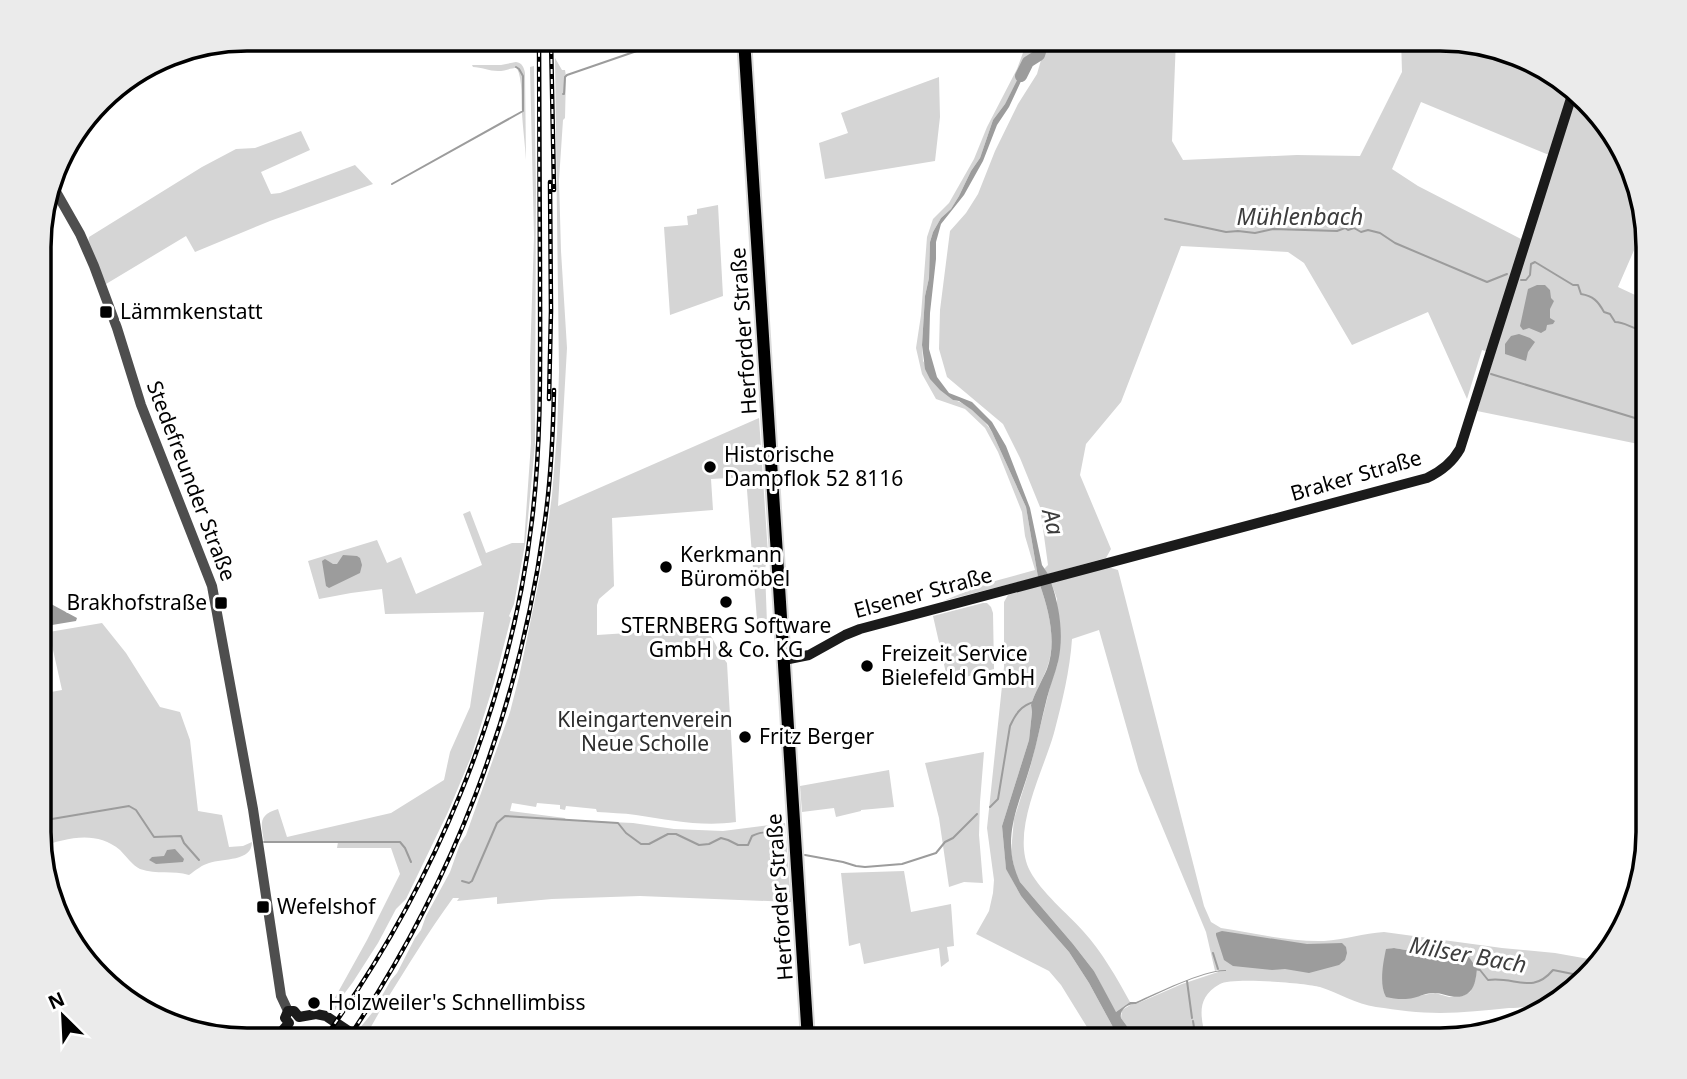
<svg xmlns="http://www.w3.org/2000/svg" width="1687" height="1079" font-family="'Noto Sans',sans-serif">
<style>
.green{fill:#d5d5d5;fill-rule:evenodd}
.water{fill:#9c9c9c}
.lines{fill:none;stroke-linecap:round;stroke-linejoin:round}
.stream{stroke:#9c9c9c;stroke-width:2}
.river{stroke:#9c9c9c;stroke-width:12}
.primary-casing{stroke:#dbdbdb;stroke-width:16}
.tertiary{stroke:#4e4e4e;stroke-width:10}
.secondary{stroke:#1b1b1b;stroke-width:10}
.primary{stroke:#000;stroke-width:12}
.rail-casing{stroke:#000;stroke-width:4.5}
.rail{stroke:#fff;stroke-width:2;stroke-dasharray:5;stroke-linecap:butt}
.poi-dot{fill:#000;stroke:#fff;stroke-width:2.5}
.labels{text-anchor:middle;stroke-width:6;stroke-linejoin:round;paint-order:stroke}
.poi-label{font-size:21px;fill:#000;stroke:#fff;text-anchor:start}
.street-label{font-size:21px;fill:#000;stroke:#fff}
.park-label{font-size:21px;fill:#2c2c2c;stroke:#fff}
.water-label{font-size:23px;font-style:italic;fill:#3d3d3d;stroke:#fff}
.rim{fill:none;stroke:#000;stroke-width:3.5}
</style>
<rect width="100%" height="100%" fill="#fff"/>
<path class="green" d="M 1028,39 L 1037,39 L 1031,56 L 1005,104 L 993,120 L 980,158 L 971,171 L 959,196 L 951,209 L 941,218 L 933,232 L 930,242 L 929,278 L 925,296 L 922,345 L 923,361 L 953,400 C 967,402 985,420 992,432 L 1026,507 L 1038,577 L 943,601 L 984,584 L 1035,570 L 1025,536 L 1022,512 L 998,452 L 985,428 L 965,409 L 936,399 L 922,374 L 916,348 L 921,315 L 927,237 L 933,219 L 949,203 L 974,159 L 987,127 L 1017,69 Z
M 1047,39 L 1176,39 L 1172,141 L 1183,160 L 1297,155 L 1360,156 L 1402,72 L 1401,39 L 1441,39 L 1556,73 L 1620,142 L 1648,232 L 1648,244 L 1638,241 L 1618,287 L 1648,301 L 1648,446 L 1477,411 L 1495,354 L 1482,350 L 1467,399 L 1428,312 L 1352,345 L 1304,263 L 1288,252 L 1181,246 L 1121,402 L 1086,444 L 1080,475 L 1111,549 L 1106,558 L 1048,574 L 1044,569 L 1048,565 L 1040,507 L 1020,458 L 1003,424 L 947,377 L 939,349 L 940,310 L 950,231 L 966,213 L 978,194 L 995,151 L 1018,104 L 1037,74 ZM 1421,102 L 1549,155 L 1521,239 L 1418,186 L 1392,169 Z
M 555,58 L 562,70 L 565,70 L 566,76 L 565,118 L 563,120 L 559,180 L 561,251 L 567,348 L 558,506 L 759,418 L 768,554 L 765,569 L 767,624 L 757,620 L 746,477 L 711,479 L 713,510 L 612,518 L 614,586 L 599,599 L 597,605 L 597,635 L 705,628 C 714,638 718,652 727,663 L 736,822 C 702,827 670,820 636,815 C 623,813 610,813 597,812 L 596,809 L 566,806 L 565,810 L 560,809 L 560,805 L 537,803 L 536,807 L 512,803 L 510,811 L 565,818 L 566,820 L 633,823 L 674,829 L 723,831 L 785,823 L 791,902 L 640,896 L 552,899 L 497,904 L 497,897 L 457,901 L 459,898 L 453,898 C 428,932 406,969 384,1004 C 378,1014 373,1024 367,1033 L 362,1034 L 359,1029 L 372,1013 L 391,980 L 397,973 L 415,938 L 421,930 L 426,916 L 450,872 L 460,844 L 466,835 L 510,712 L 519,677 L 544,556 L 552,495 L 557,434 L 559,372 Z
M 516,62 C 522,63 524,67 525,73 L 526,160 C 525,145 523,129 522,114 C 521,98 523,82 517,68 C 510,68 505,71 498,71 C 489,71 481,67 473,67 L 472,65 L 501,65 Z
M 534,66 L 536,189 L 535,444 L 526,539 L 514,604 L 509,616 L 511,618 L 494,683 L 471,757 L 448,812 L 406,899 L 396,909 L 378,943 L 353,982 L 344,994 L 334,1012 L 330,1010 L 332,1003 L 367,940 L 400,874 L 391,848 L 337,848 L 338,842 L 264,842 C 261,823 258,815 278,809 L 287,837 L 391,813 L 444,780 L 450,752 L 470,707 L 484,612 L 385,614 L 382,589 L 351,593 L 319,599 L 308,561 L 377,540 L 387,563 L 401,557 L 416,594 L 482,565 L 463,514 L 470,511 L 486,553 L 512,543 L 524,543 L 531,443 L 530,360 L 534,237 L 530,67 Z
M 939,77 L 940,117 L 935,161 L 825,179 L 819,143 L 848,133 L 841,113 Z
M 301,131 L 310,150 L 261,172 L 271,194 L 280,193 L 355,165 L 373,184 L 270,221 L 195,252 L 186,236 L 106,284 L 88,243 L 89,237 L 202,167 L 236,149 L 255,148 Z
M 718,205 L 723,296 L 670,315 L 664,227 L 688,225 L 687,216 L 697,214 L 697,209 Z
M 1108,567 L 1118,570 L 1204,906 L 1211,922 L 1221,928 C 1254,933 1290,942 1324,941 C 1344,940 1364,933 1384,932 L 1502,948 L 1555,953 L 1600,961 L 1546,1012 C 1543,1010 1539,1008 1536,1007 C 1528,1006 1518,1008 1509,1008 C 1486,1010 1463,1013 1440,1013 C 1419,1013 1397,1010 1376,1007 C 1356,1004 1339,993 1320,987 C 1306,983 1231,977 1220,984 C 1195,998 1201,1017 1206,1040 L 1137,1040 L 1121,1018 L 1122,1010 L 1132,1004 L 1136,1004 L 1182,984 L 1218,972 L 1219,969 L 1215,971 L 1206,932 L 1139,771 L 1099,630 L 1072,639 C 1070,670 1062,703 1054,733 C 1043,772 1010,833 1030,871 C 1041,892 1067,913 1083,931 C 1102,952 1117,978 1130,1002 L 1116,1012 L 1114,1011 L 1094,971 L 1073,944 L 1020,882 L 1015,872 L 1011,852 L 1014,819 L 1030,768 L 1051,683 L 1058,662 L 1057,599 L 1051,582 ZM 1394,948 L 1459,959 L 1466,957 L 1477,969 L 1475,981 L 1470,992 L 1462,996 L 1449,997 L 1435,993 L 1400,999 L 1383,989 L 1385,956 L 1389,949 Z
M 1040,585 C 1049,611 1057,642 1047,668 C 1042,681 1035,692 1031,705 L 1032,712 L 1029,740 L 1002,826 L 1006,868 L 1021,896 L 1033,911 L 1069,952 L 1089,983 L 1120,1040 L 1095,1040 L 1061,985 L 1049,971 L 976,934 L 989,911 L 993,893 L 994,880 L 987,828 L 1004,667 L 1004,602 L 1008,595 Z
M 983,603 L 987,603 L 991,607 L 993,613 L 994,669 L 948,682 L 933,616 Z
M 102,623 L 126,653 L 160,707 L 180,712 L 190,740 L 198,811 L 222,815 L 229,847 L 243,846 L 252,842 C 252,862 223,858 209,863 C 202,865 196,870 189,875 C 173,870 157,875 140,869 C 132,865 126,856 120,850 C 96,830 67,838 40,847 L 40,694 L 62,690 L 49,632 Z
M 984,752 L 980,802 L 979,835 L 983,883 L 964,882 L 949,887 L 939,818 L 925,763 Z
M 889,770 L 894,807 L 861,810 L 861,811 L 836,817 L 834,808 L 802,812 L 800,786 Z
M 904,871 L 911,912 L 951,904 L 954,946 L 947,947 L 949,961 L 941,967 L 939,948 L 864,964 L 860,943 L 849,946 L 841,873 Z"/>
<path class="water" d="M 1027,61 L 1030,62 L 1009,107 L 997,125 L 983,161 L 964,195 L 941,224 L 936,242 L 936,259 L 930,313 L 929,349 L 937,377 L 949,393 L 972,402 L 992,422 L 1006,446 L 1030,508 L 1042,565 L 1048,574 L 1038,577 L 1026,507 L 992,432 L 988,425 L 972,410 L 959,401 L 953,400 L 940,390 L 930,379 L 925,369 L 922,345 L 925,296 L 929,278 L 930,242 L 933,232 L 941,218 L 951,209 L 959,196 L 971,171 L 980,158 L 993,120 L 1005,104 Z
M 1537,285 L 1545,285 L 1550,290 L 1551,298 L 1554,301 L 1550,309 L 1550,318 L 1555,321 L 1553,324 L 1547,325 L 1546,330 L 1541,333 L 1529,328 L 1523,330 L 1520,326 L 1528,289 Z
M 1519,334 L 1530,338 L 1535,342 L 1528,352 L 1526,361 L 1505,354 L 1505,344 L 1511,336 Z
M 343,555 L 357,556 L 360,558 L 362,565 L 360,573 L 329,588 L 326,586 L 322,561 L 325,559 L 333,564 L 337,564 Z
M 1051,582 C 1060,608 1064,636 1058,662 C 1055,674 1050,686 1047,698 C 1041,721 1037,744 1030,767 C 1018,808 1000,839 1020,882 L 1073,944 L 1094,971 L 1116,1012 L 1130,1002 L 1136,1002 C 1157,993 1205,969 1226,970 L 1226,971 C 1205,970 1157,994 1136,1004 C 1128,1003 1119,1010 1121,1018 L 1137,1040 L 1120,1040 L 1089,983 L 1069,952 L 1033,911 L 1021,896 L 1006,869 L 1002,826 L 1029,740 L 1032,712 L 1031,705 C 1035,692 1042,681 1047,669 C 1057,642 1049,611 1040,585 Z
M 40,598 L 77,618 L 76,621 L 40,627 Z
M 175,849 L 184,859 L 183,862 L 156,864 L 149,860 L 152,857 L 164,856 L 167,850 Z
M 1222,931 L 1307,944 L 1342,943 L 1346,947 L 1347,953 L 1345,960 L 1339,965 L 1309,973 L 1285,969 L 1272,970 L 1233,966 L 1224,960 L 1216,935 L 1216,933 Z
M 1394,948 L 1459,959 L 1469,957 L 1477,969 C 1476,978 1475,989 1467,994 C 1456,1001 1445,993 1434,993 C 1426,993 1421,996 1413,998 C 1405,1000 1394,999 1386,997 C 1379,985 1383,963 1386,949 Z"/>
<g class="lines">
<path class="stream" d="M 563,94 L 564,94 L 565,77 L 567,75 L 660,43
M 392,184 L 523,111 L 523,76 L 519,69 L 516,67
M 1165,219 L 1226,232 L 1238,231 L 1255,233 L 1273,229 L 1337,231 L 1345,228 L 1348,230 L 1354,228 L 1361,232 L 1368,230 L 1380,233 L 1395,243 L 1487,282 L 1507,274
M 1521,280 L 1526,280 L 1530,275 L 1531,264 L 1535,262 L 1573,285 L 1578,285 L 1581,294 C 1593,296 1598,301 1604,312 L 1610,314 L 1615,322 C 1628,322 1635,333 1648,328
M 1491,374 L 1648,422
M 990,807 L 998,799 L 1010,726 C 1015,715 1021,705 1034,702
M 40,821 L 129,806 L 136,810 L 154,837 L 181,836 L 184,843 L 199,860
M 264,842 L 400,842 L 405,848 L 411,862
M 805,855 L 843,862 L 856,866 L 865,867 L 902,864 L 936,853 L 945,842 L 953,838 L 977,814
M 462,881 L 469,883 L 472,881 L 497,823 L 505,816 L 618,823 L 626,833 L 641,844 L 649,844 L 668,834 L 676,834 L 699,845 L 709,844 L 721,838 L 728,840 L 738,845 L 748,845 L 752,836 C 760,832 766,831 773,836 C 773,851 770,851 785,856
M 1213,953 L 1218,969
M 1475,969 L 1480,970 L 1488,980 C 1515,976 1532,995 1553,970 L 1583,976
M 1187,981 L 1192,1018
M 1193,1021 L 1196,1040"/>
<path class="river" d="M 1021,76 L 1028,62 L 1039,55 L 1044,39"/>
<g class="primary-casing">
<path id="primary" d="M 744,39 L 808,1040"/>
</g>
<path class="tertiary" d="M 51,183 L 80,234 L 94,266 L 117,328 L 141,405 L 212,586 L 253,809 L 281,996 L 288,1011"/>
<path class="secondary" d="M 784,660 L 809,655 L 845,635 L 860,629 L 1427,478 C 1442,471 1452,463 1460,449 L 1573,92
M 299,1017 L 316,1014 L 326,1016 L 362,1040
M 289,1023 L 285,1018 L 288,1011 L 294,1011 L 299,1017
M 274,1040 L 289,1023"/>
<use href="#primary" class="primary"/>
<g class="rail-casing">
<path id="rail" d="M 551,39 L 554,190
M 549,399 L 551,311 L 550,182
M 323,1040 C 433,889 510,707 532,520 C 542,438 540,354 540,272 C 539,194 539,116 539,39
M 347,1040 C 452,886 519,711 544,527 C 551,481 553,436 554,390"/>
</g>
<use href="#rail" class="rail"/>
</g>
<g class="poi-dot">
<rect x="99" y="305" width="14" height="14" rx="3.5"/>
<circle cx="710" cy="467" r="7"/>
<circle cx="666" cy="567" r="7"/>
<circle cx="726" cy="602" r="7"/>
<rect x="214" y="596" width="14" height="14" rx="3.5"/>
<circle cx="867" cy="666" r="7"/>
<circle cx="745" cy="737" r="7"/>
<rect x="256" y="900" width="14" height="14" rx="3.5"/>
<circle cx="314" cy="1003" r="7"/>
</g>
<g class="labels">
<g class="poi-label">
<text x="120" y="319">Lämmkenstatt</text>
<text x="724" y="462">Historische<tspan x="724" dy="24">Dampflok 52 8116</tspan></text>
<text x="680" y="562">Kerkmann<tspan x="680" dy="24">Büromöbel</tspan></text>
<text x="207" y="610" text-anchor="end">Brakhofstraße</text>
<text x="726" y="633" text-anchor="middle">STERNBERG Software<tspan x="726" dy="24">GmbH &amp; Co. KG</tspan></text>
<text x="881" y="661">Freizeit Service<tspan x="881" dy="24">Bielefeld GmbH</tspan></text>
<text x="759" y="744">Fritz Berger</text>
<text x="277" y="914">Wefelshof</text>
<text x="328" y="1010">Holzweiler's Schnellimbiss</text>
</g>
<g class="street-label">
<text transform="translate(744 331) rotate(-94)" y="7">Herforder Straße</text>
<text transform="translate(1356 476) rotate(-16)" y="7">Braker Straße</text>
<text transform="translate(191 481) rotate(69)" y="7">Stedefreunder Straße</text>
<text transform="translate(923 593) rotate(-15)" y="7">Elsener Straße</text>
<text transform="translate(780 897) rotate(-94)" y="7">Herforder Straße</text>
</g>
<g class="park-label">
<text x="645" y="727">Kleingartenverein<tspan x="645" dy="24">Neue Scholle</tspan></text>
</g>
<g class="water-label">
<text x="1300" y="225">Mühlenbach</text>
<text transform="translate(1053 522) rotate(76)" y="8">Aa</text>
<text transform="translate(1468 955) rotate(10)" y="8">Milser Bach</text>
</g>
</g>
<path d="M0 0H1687V1079H0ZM247 51H1440A196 196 0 0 1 1636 247V832A196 196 0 0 1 1440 1028H247A196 196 0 0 1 51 832V247A196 196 0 0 1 247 51Z" fill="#ebebeb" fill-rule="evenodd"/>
<path class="rim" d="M247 51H1440A196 196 0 0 1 1636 247V832A196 196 0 0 1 1440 1028H247A196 196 0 0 1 51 832V247A196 196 0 0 1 247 51Z"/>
<g transform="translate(63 1016) rotate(336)" stroke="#ffffff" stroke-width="5" paint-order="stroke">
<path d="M0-5L12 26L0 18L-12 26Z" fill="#000000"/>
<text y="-10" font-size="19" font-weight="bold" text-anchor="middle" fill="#000000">N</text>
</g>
</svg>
